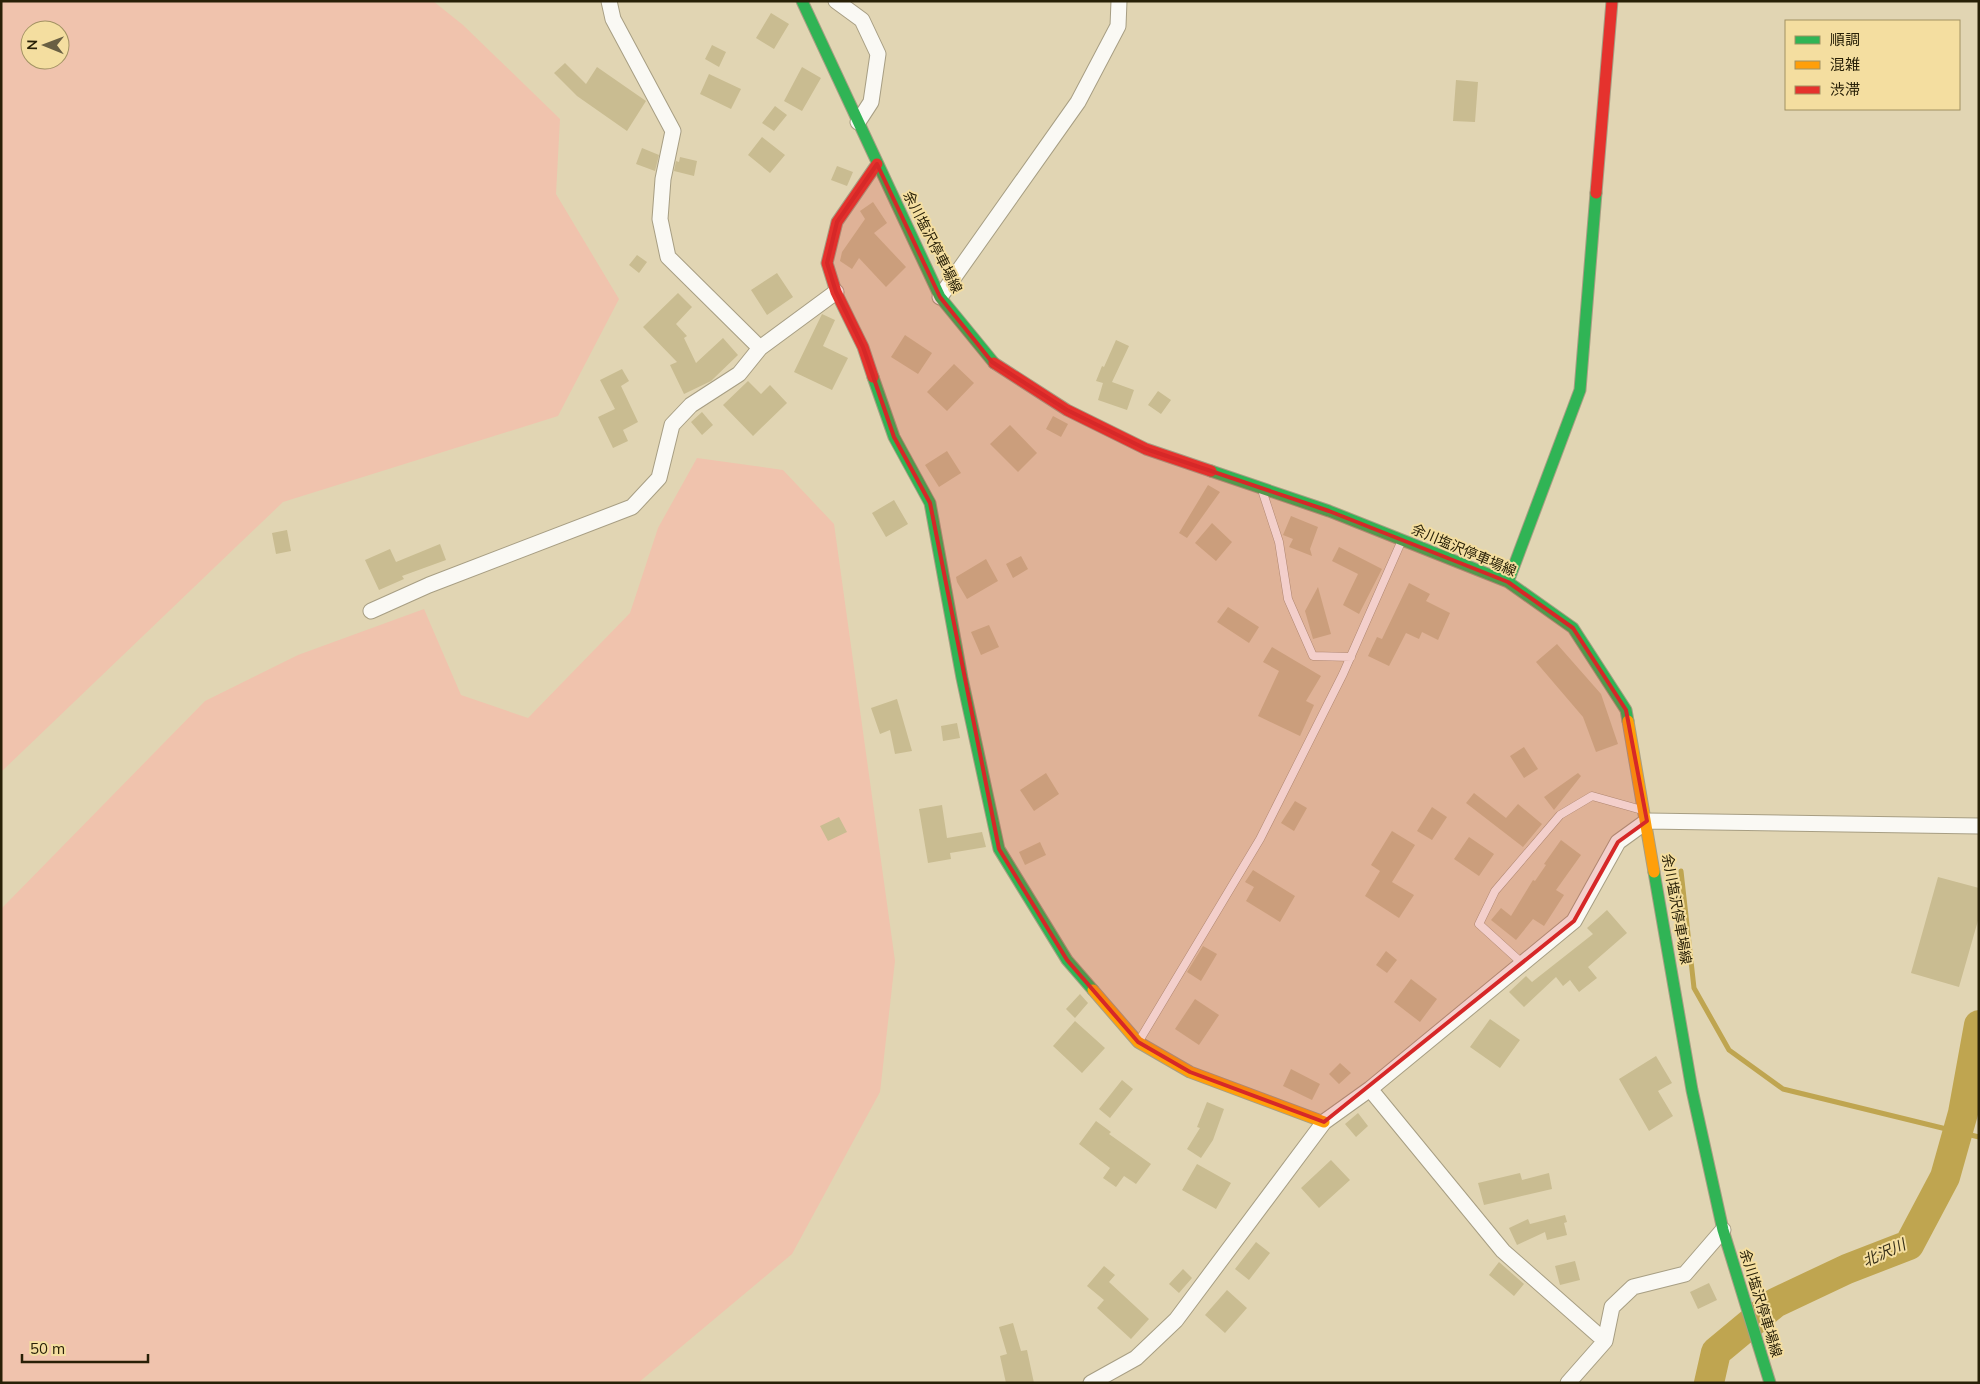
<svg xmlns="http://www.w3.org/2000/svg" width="1980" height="1384" font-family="Mulish,'Noto Sans JP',sans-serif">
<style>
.green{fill:#f0c3ad;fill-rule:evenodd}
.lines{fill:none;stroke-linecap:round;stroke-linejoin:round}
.stream{stroke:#bfa550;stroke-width:5}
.river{stroke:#bfa550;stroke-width:30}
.building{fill:#c9bc91}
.lane-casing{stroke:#a79e83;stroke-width:9}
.street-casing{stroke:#a79e83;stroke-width:17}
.fast-casing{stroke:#a79e83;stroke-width:13}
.slow-casing{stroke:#a79e83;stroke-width:13}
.jam-casing{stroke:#a79e83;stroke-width:13}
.lane{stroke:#faf9f4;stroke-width:8}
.street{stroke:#faf9f4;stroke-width:15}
.fast{stroke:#30b455;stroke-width:11}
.slow{stroke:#ff9f0a;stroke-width:11}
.jam{stroke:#e5322d;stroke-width:11}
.marked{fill:#d62828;fill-opacity:0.2;stroke:#d62828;stroke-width:4;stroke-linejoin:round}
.labels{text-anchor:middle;stroke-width:4;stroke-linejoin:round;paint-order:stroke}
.street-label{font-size:14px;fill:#282007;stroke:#f4dea0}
.water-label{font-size:15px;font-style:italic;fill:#352e18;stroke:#f4dea0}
</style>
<rect width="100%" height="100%" fill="#e1d5b3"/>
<path class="green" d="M 1,1 L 433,1 L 463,25 L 560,119 L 556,194 L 619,299 L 558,416 L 283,502 L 1,772 ZM 30,30 L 60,30 L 60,60 L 30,60 Z
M 697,458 L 783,470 L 834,524 L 895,961 L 880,1092 L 792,1254 L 638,1383 L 1,1383 L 1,909 L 205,701 L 298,655 L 424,609 L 461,695 L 528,718 L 630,613 L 658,528 Z"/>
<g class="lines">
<path class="stream" d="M 1681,871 L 1694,988 L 1729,1050 L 1783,1089 L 1979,1137"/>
<path class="river" d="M 1709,1383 L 1716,1352 L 1775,1303 L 1847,1269 L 1909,1245 L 1945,1177 L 1963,1113 L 1979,1025"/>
</g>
<path class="building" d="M 771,13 L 789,24 L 774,49 L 756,38 Z
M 712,45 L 726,52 L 719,67 L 705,59 Z
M 565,63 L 586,84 L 597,67 L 646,101 L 627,131 L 577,96 L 554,73 Z
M 802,67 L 821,78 L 802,111 L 784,101 Z
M 709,74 L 741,89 L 731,109 L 700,94 Z
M 1456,80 L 1478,82 L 1475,122 L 1453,121 Z
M 775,106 L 787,115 L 774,131 L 762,123 Z
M 762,137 L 785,155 L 770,173 L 748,155 Z
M 642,148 L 659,155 L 655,171 L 636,164 Z
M 680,157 L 697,161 L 694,176 L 674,171 L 676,161 L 679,162 Z
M 837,166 L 853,172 L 847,186 L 831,180 Z
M 873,202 L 887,223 L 874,233 L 906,267 L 886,287 L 859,258 L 852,269 L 840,261 L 842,252 L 865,219 L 860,211 Z
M 637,255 L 647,262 L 639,273 L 629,265 Z
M 777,273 L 793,297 L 767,315 L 751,290 Z
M 678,293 L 692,307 L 676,324 L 687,336 L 684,338 L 696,363 L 723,338 L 738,355 L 711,381 L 684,394 L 670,365 L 677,362 L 643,327 Z
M 822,314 L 835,320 L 823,346 L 848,358 L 832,390 L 794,372 Z
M 905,335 L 932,353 L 918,374 L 891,357 Z
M 1116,340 L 1129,346 L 1112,382 L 1134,390 L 1127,410 L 1098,400 L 1103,383 L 1096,381 L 1102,366 L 1104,367 Z
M 954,364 L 974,383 L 947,411 L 927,392 Z
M 622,369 L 629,381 L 621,386 L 638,422 L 623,430 L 628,441 L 613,448 L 598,417 L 615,409 L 600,380 Z
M 748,381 L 761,394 L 770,385 L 787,403 L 753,436 L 723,405 Z
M 1158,391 L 1171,400 L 1161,414 L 1148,405 Z
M 702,412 L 713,425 L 702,435 L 691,422 Z
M 1053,416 L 1068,424 L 1061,437 L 1046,429 Z
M 1010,425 L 1037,453 L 1018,472 L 990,444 Z
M 947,451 L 961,473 L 939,487 L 925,465 Z
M 1208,485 L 1220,492 L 1187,538 L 1179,533 Z
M 894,500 L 908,524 L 886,537 L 872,513 Z
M 1291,516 L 1318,527 L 1310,549 L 1312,556 L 1289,547 L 1293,539 L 1283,535 Z
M 1212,523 L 1232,542 L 1216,561 L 1195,543 Z
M 287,530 L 291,551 L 276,554 L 272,533 Z
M 440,544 L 446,560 L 402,576 L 404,579 L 379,590 L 365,560 L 390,549 L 396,562 Z
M 1339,547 L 1382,569 L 1359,614 L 1343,605 L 1358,574 L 1332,561 Z
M 1021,556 L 1028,569 L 1013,578 L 1006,564 Z
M 986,559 L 998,581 L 967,599 L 957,582 L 956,577 Z
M 1409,583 L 1430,594 L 1426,601 L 1450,613 L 1438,640 L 1422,632 L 1419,639 L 1406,633 L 1389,666 L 1368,656 L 1377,637 L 1382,639 Z
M 1318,587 L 1331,634 L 1313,639 L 1305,611 Z
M 1228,607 L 1259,627 L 1249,643 L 1217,622 Z
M 989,625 L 999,647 L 981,655 L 971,632 Z
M 1557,644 L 1601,694 L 1618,744 L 1596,752 L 1583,717 L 1536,662 Z
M 1272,647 L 1321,676 L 1306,701 L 1314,705 L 1300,736 L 1258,716 L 1279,671 L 1263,662 Z
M 897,699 L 912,751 L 895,754 L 890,730 L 880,734 L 871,708 Z
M 957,723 L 960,738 L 943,741 L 941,726 Z
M 1524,747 L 1538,769 L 1524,778 L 1510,756 Z
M 1046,773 L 1059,794 L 1034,811 L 1020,790 Z
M 1578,773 L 1581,776 L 1554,810 L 1544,797 Z
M 1474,793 L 1506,818 L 1518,804 L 1542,824 L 1523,847 L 1466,803 Z
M 1295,801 L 1307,808 L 1294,831 L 1281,823 Z
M 942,805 L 947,838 L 982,832 L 986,847 L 950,853 L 951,859 L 928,863 L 919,809 Z
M 1432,807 L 1447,817 L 1432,840 L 1417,831 Z
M 839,817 L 847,832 L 828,841 L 820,826 Z
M 1392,831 L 1415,845 L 1392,882 L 1414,895 L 1399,918 L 1365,896 L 1380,871 L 1371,865 Z
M 1469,837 L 1494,854 L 1479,876 L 1454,859 Z
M 1561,840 L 1581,855 L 1556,890 L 1564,895 L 1544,926 L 1533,919 L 1516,940 L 1491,920 L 1501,908 L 1511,916 L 1533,880 L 1535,881 L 1546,865 L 1544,864 Z
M 1040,842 L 1046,855 L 1025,865 L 1019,852 Z
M 1253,870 L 1295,896 L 1280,922 L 1246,901 L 1254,887 L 1245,882 Z
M 1938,877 L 1979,888 L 1979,917 L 1959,987 L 1911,973 Z
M 1607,910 L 1627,933 L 1588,967 L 1597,978 L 1579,992 L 1570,980 L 1563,986 L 1556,977 L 1524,1007 L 1509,992 L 1526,976 L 1532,982 L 1593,934 L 1587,928 Z
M 1203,946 L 1217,954 L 1201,981 L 1187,972 Z
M 1386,951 L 1397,960 L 1387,973 L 1376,965 Z
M 1411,979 L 1437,999 L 1420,1022 L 1394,1002 Z
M 1080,994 L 1088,1003 L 1075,1018 L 1066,1009 Z
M 1195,999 L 1219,1015 L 1199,1045 L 1175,1029 Z
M 1490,1019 L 1520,1040 L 1500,1068 L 1470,1047 Z
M 1075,1021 L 1105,1048 L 1082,1073 L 1053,1046 Z
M 1656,1056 L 1672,1083 L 1658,1091 L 1673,1116 L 1649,1131 L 1619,1079 Z
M 1340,1063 L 1351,1073 L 1339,1084 L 1329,1074 Z
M 1291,1069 L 1320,1084 L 1312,1100 L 1283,1086 Z
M 1122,1080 L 1133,1089 L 1110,1118 L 1099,1109 Z
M 1207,1102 L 1224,1109 L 1213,1140 L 1201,1158 L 1187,1149 L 1200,1128 L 1197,1127 Z
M 1358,1113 L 1368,1126 L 1356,1137 L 1345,1124 Z
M 1096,1121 L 1111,1132 L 1109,1134 L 1151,1164 L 1136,1184 L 1124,1176 L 1116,1187 L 1103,1178 L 1110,1168 L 1079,1144 Z
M 1331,1160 L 1350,1180 L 1319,1208 L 1301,1188 Z
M 1197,1164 L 1231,1183 L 1216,1209 L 1182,1190 Z
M 1520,1173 L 1522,1180 L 1549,1173 L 1552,1189 L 1484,1205 L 1478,1183 Z
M 1565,1215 L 1567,1222 L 1564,1223 L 1567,1235 L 1547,1240 L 1545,1232 L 1517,1245 L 1509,1228 L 1528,1219 L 1530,1224 Z
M 1256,1242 L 1270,1253 L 1249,1280 L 1235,1269 Z
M 1575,1261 L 1580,1280 L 1560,1285 L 1555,1266 Z
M 1499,1262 L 1524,1284 L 1514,1296 L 1489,1275 Z
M 1104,1266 L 1115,1275 L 1109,1282 L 1149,1319 L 1131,1339 L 1097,1308 L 1104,1300 L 1087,1286 Z
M 1183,1269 L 1192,1278 L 1179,1293 L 1169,1284 Z
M 1709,1283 L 1717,1300 L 1698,1309 L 1690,1292 Z
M 1227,1290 L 1247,1308 L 1225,1333 L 1205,1315 Z
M 1013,1323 L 1021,1351 L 1027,1350 L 1034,1383 L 1006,1383 L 1000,1356 L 1007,1354 L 999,1327 Z"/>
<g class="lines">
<g class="lane-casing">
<path id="lane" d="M 1263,493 L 1279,542 L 1288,599 L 1313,656 L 1351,657
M 1523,964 L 1479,924 L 1495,891 L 1560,815 L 1592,796 L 1642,810
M 1139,1041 L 1260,839 L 1343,674 L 1402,540"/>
</g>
<g class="street-casing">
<path id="street" d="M 609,1 L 613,19 L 673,131 L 663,179 L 660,219 L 668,257 L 760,348
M 836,1 L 862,20 L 878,54 L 871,102 L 858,122
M 940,297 L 1078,102 L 1118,26 L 1119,1
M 371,611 L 429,585 L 632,507 L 659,478 L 672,425 L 691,405 L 739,374 L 760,348 L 836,292
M 1370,1089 L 1503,1251 L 1605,1341
M 1091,1383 L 1136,1358 L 1176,1320 L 1324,1122 L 1370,1089 L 1574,921 L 1618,842 L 1647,821 L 1979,826
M 1568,1383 L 1605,1341 L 1612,1307 L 1633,1287 L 1685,1274 L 1723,1230"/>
</g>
<g class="fast-casing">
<path id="fast" d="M 802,1 L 940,297 L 994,363
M 873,377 L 894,437 L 930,503 L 962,678 L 999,849 L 1067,960 L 1093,990
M 1211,471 L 1329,511 L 1508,582 L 1573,628 L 1626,710 L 1628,721
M 1508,582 L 1580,390 L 1596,193
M 1654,872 L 1692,1090 L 1723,1230 L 1770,1383"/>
</g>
<g class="slow-casing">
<path id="slow" d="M 1628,721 L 1654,872
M 1093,990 L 1138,1042 L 1190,1072 L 1324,1122"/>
</g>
<g class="jam-casing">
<path id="jam" d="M 1596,193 L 1612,1
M 994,363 L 1067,410 L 1146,449 L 1211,471
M 873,377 L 863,347 L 836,292 L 827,263 L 837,222 L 877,164"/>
</g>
<use href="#lane" class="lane"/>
<use href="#street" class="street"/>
<use href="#fast" class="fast"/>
<use href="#slow" class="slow"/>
<use href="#jam" class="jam"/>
</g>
<path class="marked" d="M 877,164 L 940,297 L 992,362 L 1067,410 L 1146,449 L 1329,511 L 1508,582 L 1573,628 L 1626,710 L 1647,821 L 1618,842 L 1574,921 L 1324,1122 L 1190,1072 L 1138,1042 L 1067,960 L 999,849 L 930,503 L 894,437 L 863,347 L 836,292 L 827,263 L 837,222 Z"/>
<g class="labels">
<g class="street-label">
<text transform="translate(933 242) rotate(63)" y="5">余川塩沢停車場線</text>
<text transform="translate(1464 550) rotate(23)" y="5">余川塩沢停車場線</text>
<text transform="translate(1677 909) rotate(80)" y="5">余川塩沢停車場線</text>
<text transform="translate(1761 1303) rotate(73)" y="5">余川塩沢停車場線</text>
</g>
<g class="water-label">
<text transform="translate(1884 1253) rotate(-24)" y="5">北沢川</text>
</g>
</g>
<rect width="1980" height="1384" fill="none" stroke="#282007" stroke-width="5"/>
<rect x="1785" y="20" width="175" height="90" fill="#f4dea0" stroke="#a29263"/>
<rect x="1795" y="36" width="25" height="8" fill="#30b455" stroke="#a29263"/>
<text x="1830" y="45" font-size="15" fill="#282007">順調</text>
<rect x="1795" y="61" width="25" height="8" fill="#ff9f0a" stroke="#a29263"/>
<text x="1830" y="70" font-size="15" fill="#282007">混雑</text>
<rect x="1795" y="86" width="25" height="8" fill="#e5322d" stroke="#a29263"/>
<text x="1830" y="95" font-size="15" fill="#282007">渋滞</text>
<g transform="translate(45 45) rotate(271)"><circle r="24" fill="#f4dea0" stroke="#a29263"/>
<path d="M0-4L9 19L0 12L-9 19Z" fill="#695f43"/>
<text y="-8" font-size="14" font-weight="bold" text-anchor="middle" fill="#282007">N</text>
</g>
<path d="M22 1354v8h126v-8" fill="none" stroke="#282007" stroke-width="2.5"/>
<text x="30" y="1354" font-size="15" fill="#282007" stroke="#f4dea0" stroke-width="4" paint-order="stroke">50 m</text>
</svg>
